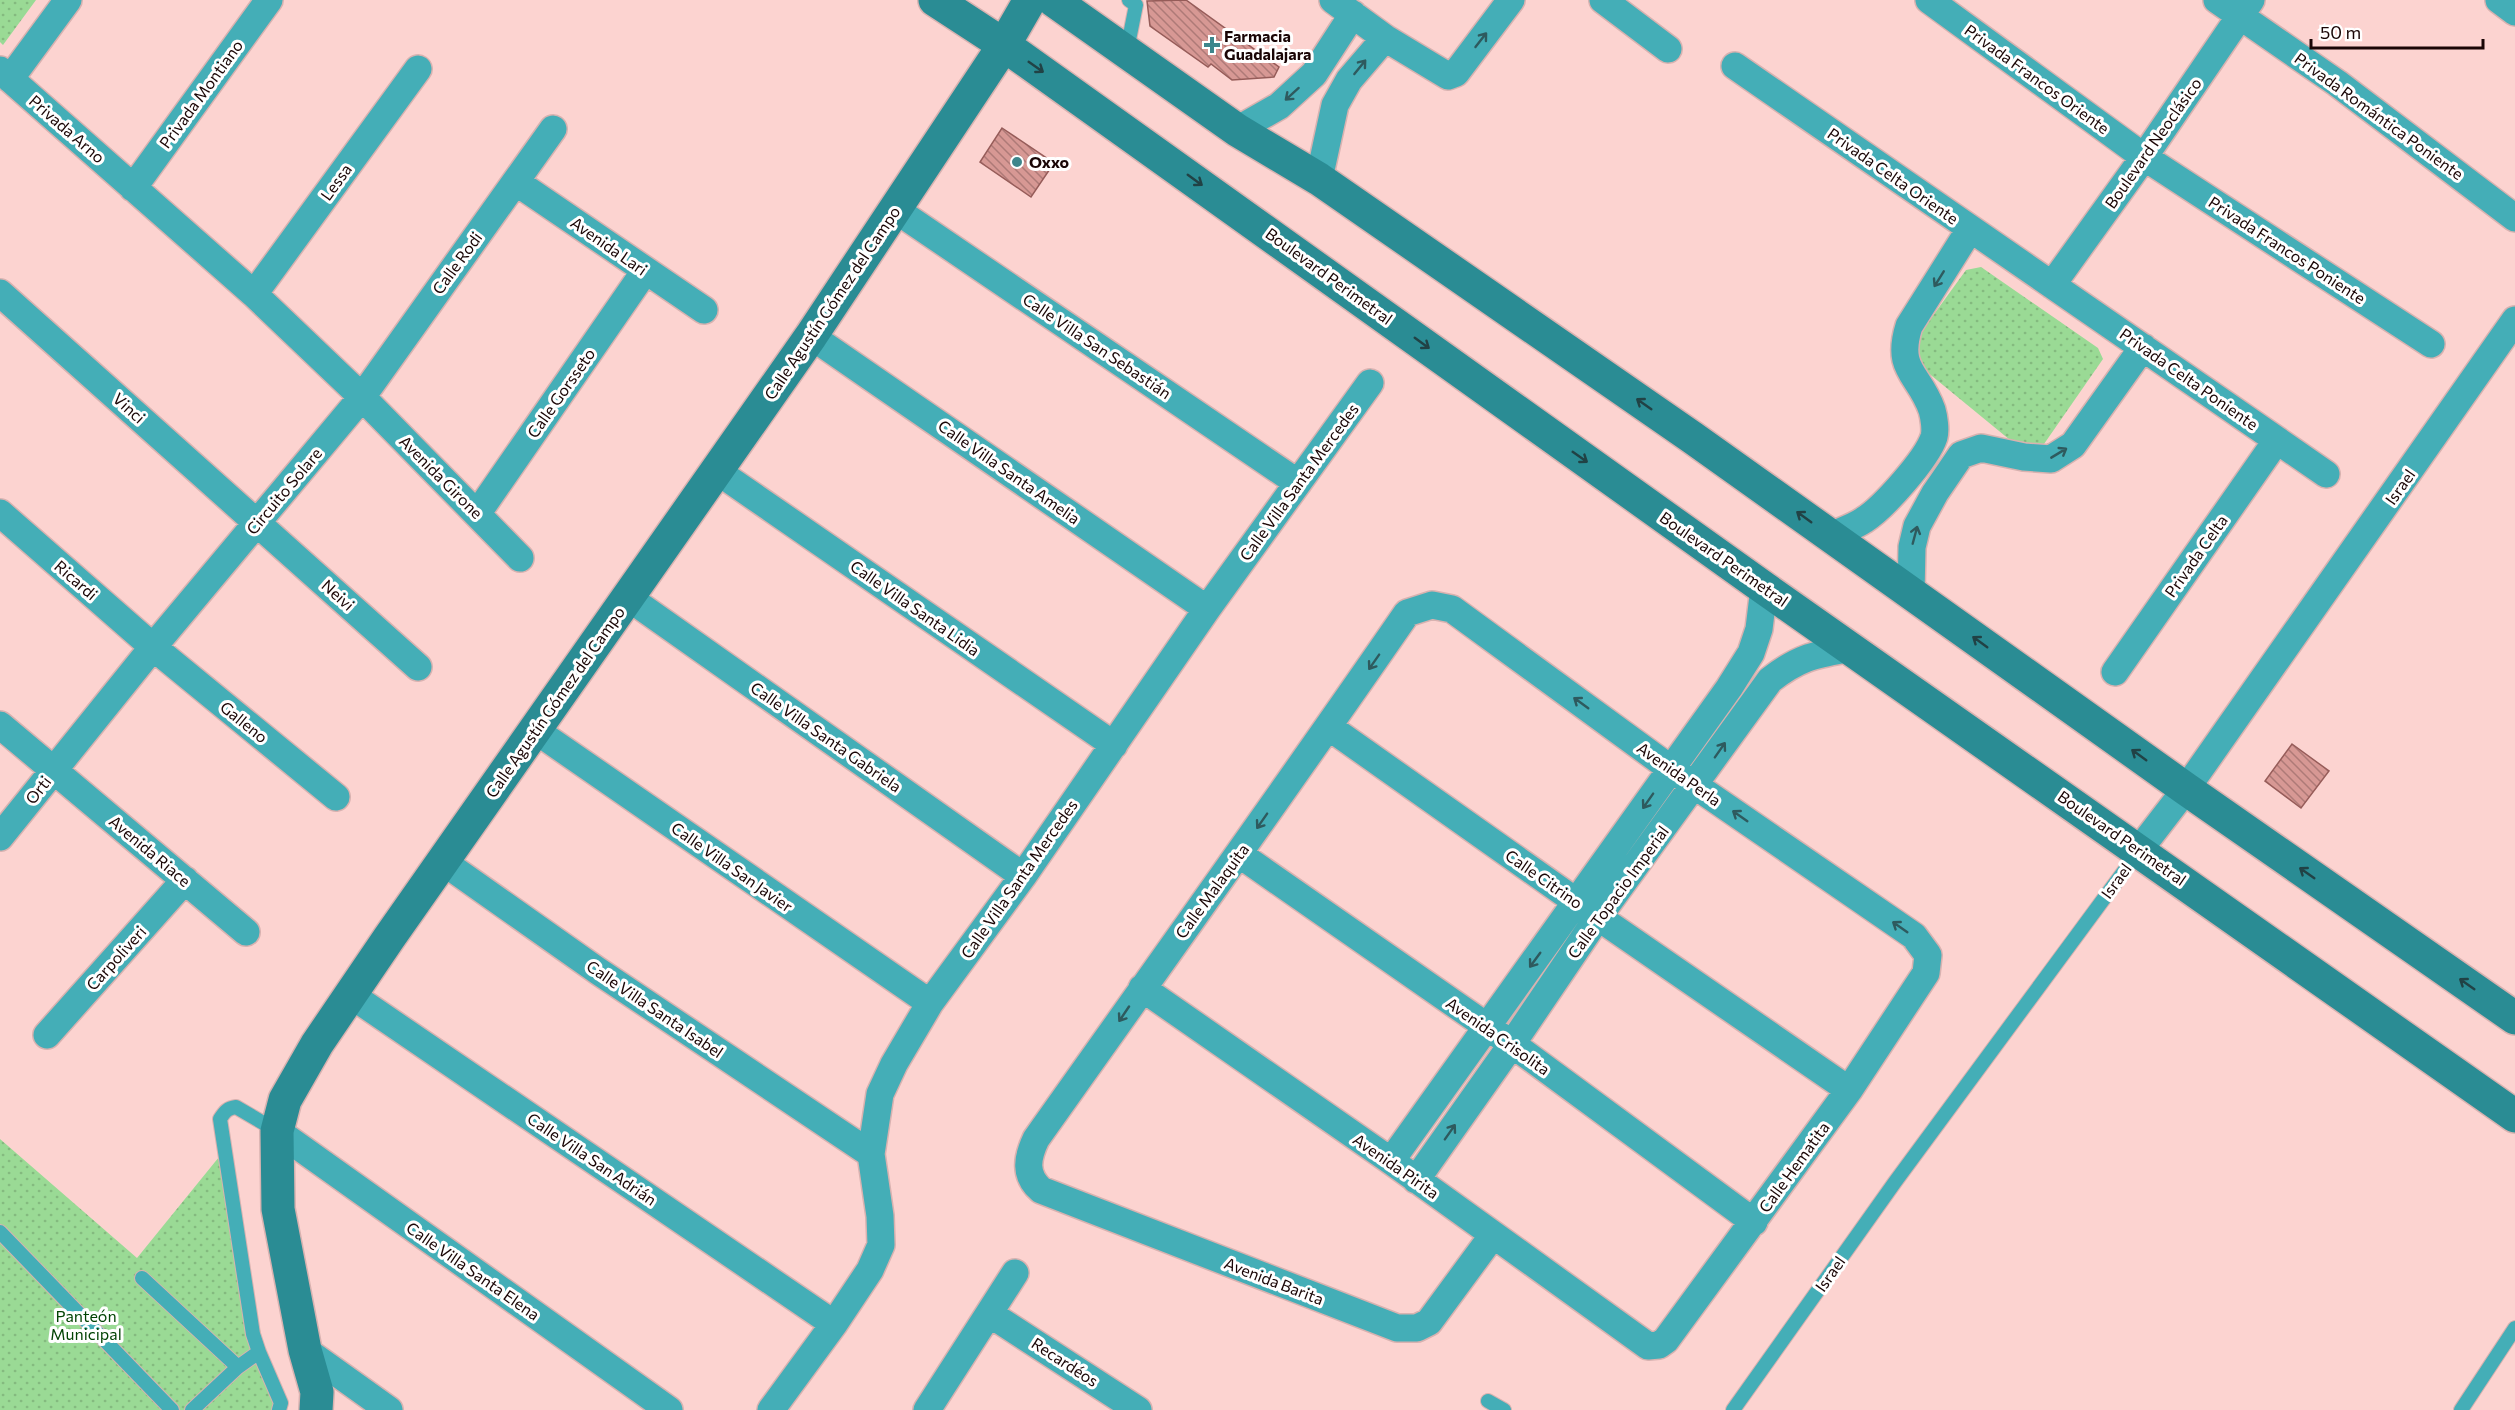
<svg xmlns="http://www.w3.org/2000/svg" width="2515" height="1410" font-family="Commissioner,sans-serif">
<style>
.park{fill:url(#park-dots)}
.building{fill:url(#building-back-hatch);stroke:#965c59;stroke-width:1.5}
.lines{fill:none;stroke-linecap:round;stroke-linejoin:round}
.lane-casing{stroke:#d8b2b0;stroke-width:16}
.street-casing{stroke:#d8b2b0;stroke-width:30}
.secondary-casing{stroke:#d8b2b0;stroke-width:36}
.lane{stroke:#44aeb7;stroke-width:14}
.street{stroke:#44aeb7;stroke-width:27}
.secondary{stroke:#2a8c94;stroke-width:33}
.oneway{stroke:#2e5a5e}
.oneway2{stroke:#214245}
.poi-dot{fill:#3e868c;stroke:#fff;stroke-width:2}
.labels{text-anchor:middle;stroke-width:6;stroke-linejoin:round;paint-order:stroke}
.poi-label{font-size:16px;font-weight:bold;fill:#190505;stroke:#fff;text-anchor:start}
.street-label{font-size:16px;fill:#190505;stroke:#fff}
.park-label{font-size:16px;fill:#014303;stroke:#fff}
</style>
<defs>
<pattern id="park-dots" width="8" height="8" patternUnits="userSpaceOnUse" patternTransform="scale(1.5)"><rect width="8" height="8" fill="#9ada95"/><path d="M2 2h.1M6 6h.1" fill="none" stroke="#84ba7f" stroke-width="1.8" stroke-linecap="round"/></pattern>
<pattern id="building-back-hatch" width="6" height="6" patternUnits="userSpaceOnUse" patternTransform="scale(1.5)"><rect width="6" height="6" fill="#d79894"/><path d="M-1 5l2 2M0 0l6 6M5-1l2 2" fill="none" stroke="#ae7a77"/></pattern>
</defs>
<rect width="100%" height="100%" fill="#fcd3d0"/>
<path class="park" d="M 0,0 L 36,0 L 3,45 L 0,42 Z
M 1981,267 L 2098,348 L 2103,359 L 2044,444 L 2029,446 L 2010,440 L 1910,358 L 1911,346 L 1966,270 Z
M 0,1139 L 137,1258 L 219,1157 L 279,1410 L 0,1410 Z"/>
<path class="building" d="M 1186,0 L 1279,67 L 1274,77 L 1232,80 L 1211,64 L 1208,67 L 1150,26 L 1147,1 Z
M 1002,128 L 1054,163 L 1031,197 L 980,162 Z
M 2292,744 L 2329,771 L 2301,808 L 2265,781 Z"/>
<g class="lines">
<g class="lane-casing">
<path id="lane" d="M 1127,50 L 1136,5 L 1129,0
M 277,1131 L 236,1107 C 228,1108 225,1111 220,1119 L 253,1334 L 259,1352 L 281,1403 L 279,1410
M 0,1232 L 172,1410
M 142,1278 L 238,1367
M 1488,1401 L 1504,1410
M 192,1410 L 238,1367 L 259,1352
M 1733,1410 L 1895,1182 L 2139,851
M 2461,1410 L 2515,1328"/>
</g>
<g class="street-casing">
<path id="street" d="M 1333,0 L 1385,38 L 1448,76 L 1456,73 L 1511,0
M 1603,0 L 1668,49
M 1929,0 L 2144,157 L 2431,344
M 2217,0 L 2337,83 L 2515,218
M 2499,0 L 2515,12
M 1735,66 L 2326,474
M 0,70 L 254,294 L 362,397 L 520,558
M 10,79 L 68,0
M 1237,130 L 1279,106 L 1314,74 L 1353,14
M 1319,179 L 1335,105 L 1349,80 L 1385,38
M 516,182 L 704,310
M 133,188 L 269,0
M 896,210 L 1298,483
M 2052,285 L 2144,157 L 2251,0
M 0,293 L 418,667
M 254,294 L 418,69
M 811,336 L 1207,609
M 717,471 L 1114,745
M 0,513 L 153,647 L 336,797
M 477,514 L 645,271
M 1830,536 C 1841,531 1854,527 1864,520 C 1883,508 1927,459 1934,437 C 1936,430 1934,417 1932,410 C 1919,373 1895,371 1909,326 L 1970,229
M 1911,593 L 1912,547 L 1917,526 L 1935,493 L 1961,455 L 1981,448 L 2024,457 L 2051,459 L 2073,445 L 2143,347
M 629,598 L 1023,876
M 2115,672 L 2277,440
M 0,725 L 246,932
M 1329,727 L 1598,917 L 1849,1090
M 535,730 L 930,1003
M 0,837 L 153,647 L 362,397 L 553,129
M 2139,850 L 2186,789 L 2515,320
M 1239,854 L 1512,1044 L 1754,1222
M 442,861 L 598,971 L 871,1154
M 1142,988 L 1391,1161 L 1648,1346 L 1659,1345 L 1666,1340 L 1849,1090 L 1926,973 L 1928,955 L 1914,936 L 1671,769 L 1452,609 L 1432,605 L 1407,613 C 1285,790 1160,964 1036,1139 C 1027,1158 1024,1175 1041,1190 L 1397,1328 L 1417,1328 L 1429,1322 L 1493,1235
M 351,995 L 834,1324
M 47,1035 L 185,880
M 277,1131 L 669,1410
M 1391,1161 L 1729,688 L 1751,653 L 1759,629 L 1764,588
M 1416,1180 L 1512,1044 L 1598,917 L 1770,680 C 1801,656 1815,655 1852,648
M 990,1314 L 1138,1410
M 305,1350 L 389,1410
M 771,1410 L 834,1324 L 870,1270 L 881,1245 L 880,1216 L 871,1154 L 880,1094 L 894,1064 L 930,1003 L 1023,876 L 1207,609 L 1370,383
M 927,1410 L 1015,1273"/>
</g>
<g class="secondary-casing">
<path id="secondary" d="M 935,0 L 1004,45 L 1764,588 L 2515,1116
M 1053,0 L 1237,130 L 1319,179 L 1693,438 L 2186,789 L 2515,1018
M 316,1410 L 317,1392 L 305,1350 L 278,1209 L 277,1131 L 285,1100 L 317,1044 L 389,938 L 811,336 L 1004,45 L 1030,0"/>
</g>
<use href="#lane" class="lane"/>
<use href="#street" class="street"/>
<use href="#secondary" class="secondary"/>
</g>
<defs><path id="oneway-shaft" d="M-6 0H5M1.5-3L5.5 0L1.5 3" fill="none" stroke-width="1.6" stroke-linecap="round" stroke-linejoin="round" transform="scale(1.5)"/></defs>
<g class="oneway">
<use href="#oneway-shaft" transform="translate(1481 40) rotate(-52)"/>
<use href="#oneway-shaft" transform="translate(1360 67) rotate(-51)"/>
<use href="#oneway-shaft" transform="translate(1292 94) rotate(138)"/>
<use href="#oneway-shaft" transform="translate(1939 279) rotate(122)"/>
<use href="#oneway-shaft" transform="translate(2059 453) rotate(-31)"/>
<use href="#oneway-shaft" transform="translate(1915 535) rotate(-75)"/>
<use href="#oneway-shaft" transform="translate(1374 662) rotate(125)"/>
<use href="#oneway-shaft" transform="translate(1581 703) rotate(-144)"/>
<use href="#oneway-shaft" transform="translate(1720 750) rotate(-55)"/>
<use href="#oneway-shaft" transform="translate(1648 801) rotate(125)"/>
<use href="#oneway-shaft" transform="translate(1740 816) rotate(-145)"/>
<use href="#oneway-shaft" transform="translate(1262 821) rotate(125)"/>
<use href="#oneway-shaft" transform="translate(1900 927) rotate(-145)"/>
<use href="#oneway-shaft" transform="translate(1535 960) rotate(126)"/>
<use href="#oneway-shaft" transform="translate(1124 1014) rotate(124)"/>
<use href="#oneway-shaft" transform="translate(1450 1132) rotate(-55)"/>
</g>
<g class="oneway2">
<use href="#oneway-shaft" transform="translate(1036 67) rotate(35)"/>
<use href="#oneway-shaft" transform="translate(1195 180) rotate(36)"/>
<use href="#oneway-shaft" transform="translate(1422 343) rotate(36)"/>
<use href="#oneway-shaft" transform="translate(1644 404) rotate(-145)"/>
<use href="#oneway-shaft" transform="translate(1580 457) rotate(35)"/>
<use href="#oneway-shaft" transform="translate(1804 517) rotate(-144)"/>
<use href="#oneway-shaft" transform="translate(1980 642) rotate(-144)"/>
<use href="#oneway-shaft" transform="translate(2139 755) rotate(-144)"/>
<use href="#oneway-shaft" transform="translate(2307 873) rotate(-145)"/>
<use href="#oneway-shaft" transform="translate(2467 984) rotate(-145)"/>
</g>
<g class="poi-dot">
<path d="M1209 36h6v6h6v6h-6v6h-6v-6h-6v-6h6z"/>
<circle cx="1017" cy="162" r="6"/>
</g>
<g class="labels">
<g class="poi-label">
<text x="1224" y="42">Farmacia<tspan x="1224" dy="18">Guadalajara</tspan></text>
<text x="1029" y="168">Oxxo</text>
</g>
<g class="street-label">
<text transform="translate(2037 79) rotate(36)" y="6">Privada Francos Oriente</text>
<text transform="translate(201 94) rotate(-54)" y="6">Privada Montiano</text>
<text transform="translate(2379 116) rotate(36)" y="6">Privada Romántica Poniente</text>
<text transform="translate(67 129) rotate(41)" y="6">Privada Arno</text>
<text transform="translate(2153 143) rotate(-55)" y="6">Boulevard Neoclásico</text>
<text transform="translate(1893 176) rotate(35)" y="6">Privada Celta Oriente</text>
<text transform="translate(336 182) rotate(-54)" y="6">Lessa</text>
<text transform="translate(609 246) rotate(35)" y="6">Avenida Lari</text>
<text transform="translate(2287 250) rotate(33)" y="6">Privada Francos Poniente</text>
<text transform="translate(457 263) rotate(-54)" y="6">Calle Rodi</text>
<text transform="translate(1329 276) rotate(36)" y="6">Boulevard Perimetral</text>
<text transform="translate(832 303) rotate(-56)" y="6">Calle Agustín Gómez del Campo</text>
<text transform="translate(1097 346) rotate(34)" y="6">Calle Villa San Sebastián</text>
<text transform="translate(2189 379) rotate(35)" y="6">Privada Celta Poniente</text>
<text transform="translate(561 393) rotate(-55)" y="6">Calle Gorsseto</text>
<text transform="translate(129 408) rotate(42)" y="6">Vinci</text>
<text transform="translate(1009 472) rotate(35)" y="6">Calle Villa Santa Amelia</text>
<text transform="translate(441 477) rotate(45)" y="6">Avenida Girone</text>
<text transform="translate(1299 482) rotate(-54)" y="6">Calle Villa Santa Mercedes</text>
<text transform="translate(2400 487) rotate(-55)" y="6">Israel</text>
<text transform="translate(284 491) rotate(-50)" y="6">Circuito Solare</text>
<text transform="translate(2196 556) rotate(-55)" y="6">Privada Celta</text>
<text transform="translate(1724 559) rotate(35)" y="6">Boulevard Perimetral</text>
<text transform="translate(76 580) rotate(41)" y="6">Ricardi</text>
<text transform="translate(338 595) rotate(42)" y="6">Neivi</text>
<text transform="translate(915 608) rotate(35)" y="6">Calle Villa Santa Lidia</text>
<text transform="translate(555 702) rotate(-55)" y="6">Calle Agustín Gómez del Campo</text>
<text transform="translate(244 722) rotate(39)" y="6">Galleno</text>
<text transform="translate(826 737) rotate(35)" y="6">Calle Villa Santa Gabriela</text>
<text transform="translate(1679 774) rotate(35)" y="6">Avenida Perla</text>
<text transform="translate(38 790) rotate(-52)" y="6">Orti</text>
<text transform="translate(2122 838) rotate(35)" y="6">Boulevard Perimetral</text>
<text transform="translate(150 851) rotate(40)" y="6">Avenida Riace</text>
<text transform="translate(732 867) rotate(35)" y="6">Calle Villa San Javier</text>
<text transform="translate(1019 879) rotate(-55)" y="6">Calle Villa Santa Mercedes</text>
<text transform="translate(1544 879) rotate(35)" y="6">Calle Citrino</text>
<text transform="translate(2116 881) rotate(-54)" y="6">Israel</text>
<text transform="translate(1212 891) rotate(-54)" y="6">Calle Malaquita</text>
<text transform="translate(1618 892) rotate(-54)" y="6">Calle Topacio Imperial</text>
<text transform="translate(116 958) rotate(-48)" y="6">Carpoliveri</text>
<text transform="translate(655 1009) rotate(34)" y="6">Calle Villa Santa Isabel</text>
<text transform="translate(1498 1036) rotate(35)" y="6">Avenida Crisolita</text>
<text transform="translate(592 1159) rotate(34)" y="6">Calle Villa San Adrián</text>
<text transform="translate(1396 1166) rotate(35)" y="6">Avenida Pirita</text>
<text transform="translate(1794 1167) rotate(-54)" y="6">Calle Hematita</text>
<text transform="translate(473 1271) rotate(35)" y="6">Calle Villa Santa Elena</text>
<text transform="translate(1830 1274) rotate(-55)" y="6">Israel</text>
<text transform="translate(1274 1281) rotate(21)" y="6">Avenida Barita</text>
<text transform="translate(1065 1362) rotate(33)" y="6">Recardéos</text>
</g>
<g class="park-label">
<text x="86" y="1322">Panteón<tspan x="86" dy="18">Municipal</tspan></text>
</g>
</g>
<path d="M2311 39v9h172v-9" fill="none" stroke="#190505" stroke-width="3"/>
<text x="2320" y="39" font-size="18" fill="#190505" stroke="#ffffff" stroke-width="4.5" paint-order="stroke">50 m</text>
</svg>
